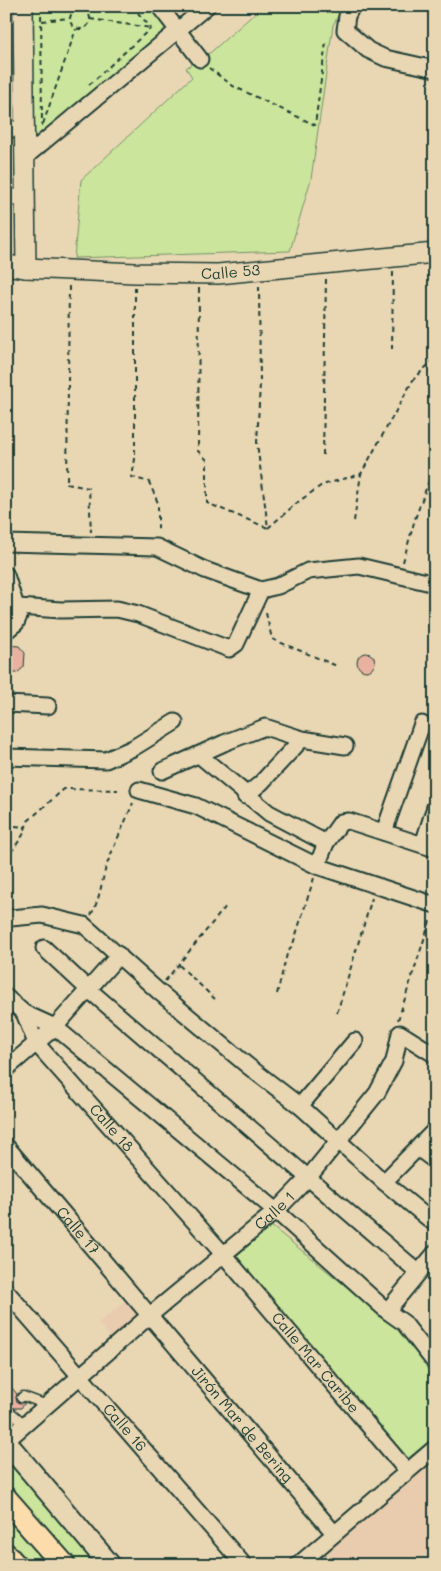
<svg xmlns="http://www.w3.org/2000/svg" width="441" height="1571" font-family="Mali,sans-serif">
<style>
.built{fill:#e9ccae}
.green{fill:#cbe59c;stroke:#759168}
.building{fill:#e9b19f;stroke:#1f3d34}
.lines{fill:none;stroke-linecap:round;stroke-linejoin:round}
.service-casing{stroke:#1f3d34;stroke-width:11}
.minor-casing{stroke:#1f3d34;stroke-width:19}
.tertiary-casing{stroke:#1f3d34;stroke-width:22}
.secondary-casing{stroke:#1f3d34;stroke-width:24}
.primary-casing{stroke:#1f3d34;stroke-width:26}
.path{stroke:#1f3d34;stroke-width:2;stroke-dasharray:5 4;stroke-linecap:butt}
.service{stroke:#e9d7b4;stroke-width:8}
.minor{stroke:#e9d7b4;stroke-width:15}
.tertiary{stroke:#e9d7b4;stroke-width:19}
.secondary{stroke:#e9d7b4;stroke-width:20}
.primary{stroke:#fddcac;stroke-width:22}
.labels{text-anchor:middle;stroke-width:4.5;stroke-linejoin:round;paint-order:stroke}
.street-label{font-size:15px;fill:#1f3d34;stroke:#e9d7b4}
</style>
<rect width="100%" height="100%" fill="#e9d7b4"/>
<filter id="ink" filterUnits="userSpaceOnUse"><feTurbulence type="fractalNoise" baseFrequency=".02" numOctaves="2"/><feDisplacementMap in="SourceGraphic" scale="10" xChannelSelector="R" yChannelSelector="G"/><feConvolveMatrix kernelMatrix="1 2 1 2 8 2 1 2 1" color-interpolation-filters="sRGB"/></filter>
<g filter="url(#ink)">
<path class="built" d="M 126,1300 L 141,1317 L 113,1340 L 98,1323 Z
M 435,1452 L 435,1565 L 300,1565 Z"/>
<path class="green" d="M 31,6 L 151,6 L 170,29 L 29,147 Z
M 263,6 L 343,6 L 333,25 L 311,179 L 290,251 L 74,258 L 81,180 L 192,77 L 186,68 L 211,52 Z
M 270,1225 L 399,1329 L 435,1375 L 435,1436 L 406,1460 L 234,1258 Z
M 9,1459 L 103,1565 L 75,1565 L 6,1486 L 6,1462 Z
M 6,1506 L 58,1565 L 28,1565 L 6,1539 Z"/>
<path class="building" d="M 6,645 L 19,646 L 25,653 L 24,667 L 17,673 L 6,673 Z
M357 662a9 9 0 1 1 18 0a9 9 0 1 1-18 0Z
M 6,1381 L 17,1394 L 17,1402 L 25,1403 L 21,1408 L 14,1408 L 6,1402 Z"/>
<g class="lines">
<g class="service-casing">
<path id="service" d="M 21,1398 L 23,1396 L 47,1405
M 6,1408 L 25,1424"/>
</g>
<g class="minor-casing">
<g id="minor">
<path d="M 159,6 L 200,59"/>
<path d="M 352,6 L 347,16 L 345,30 L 368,50 L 385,58 L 435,69"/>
<path d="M 6,129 L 25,129"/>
<path d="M 24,158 L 207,6"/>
<path d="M 6,198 L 23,197"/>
<path d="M 6,543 L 157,547 L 205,570 L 261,590 L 278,586 L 308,571 L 359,566 L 435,584"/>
<path d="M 6,575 L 19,616 L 16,623 L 6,631"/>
<path d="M 18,607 L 61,610 L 117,609 L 138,614 L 229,649 L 236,644 L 261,590"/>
<path d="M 6,704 L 48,706"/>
<path d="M 199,755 L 269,813 L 326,843"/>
<path d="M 6,757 L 106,760 L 133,748 L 175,722"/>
<path d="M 162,771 L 224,743 L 265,727 L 302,739 L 345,746"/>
<path d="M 139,790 L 196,806 L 317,866 L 435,905"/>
<path d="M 245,796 L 261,783 L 302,739"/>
<path d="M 384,832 L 422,724"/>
<path d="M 423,844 L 435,807"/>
<path d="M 317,866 L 326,843 L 341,822 L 349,821 L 435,849"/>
<path d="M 11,918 L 42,915 L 84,925 L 158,991 L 248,1066 L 300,1106 L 384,1182 L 435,1224"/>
<path d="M 44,948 L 88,989 L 418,1272"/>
<path id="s1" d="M 6,997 L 24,1013 L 36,1043 L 224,1255 L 407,1471"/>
<path d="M 24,1013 L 55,1027 L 276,1211 L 387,1311 L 404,1323 L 435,1363"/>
<path d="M 6,1069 L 55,1027 L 119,955"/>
<path d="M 300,1106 L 355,1041"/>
<path id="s2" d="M 6,1146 L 334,1533"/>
<path d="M 418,1148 L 435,1161"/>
<path d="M 384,1182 L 435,1130"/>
<path id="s3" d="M 6,1291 L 244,1565"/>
<path d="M 387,1311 L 435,1253"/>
<path id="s4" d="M 6,1441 L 149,1316 L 276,1211 L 308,1178 L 377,1093 L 394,1061 L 400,1033 L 435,1055"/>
<path d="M 298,1565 L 435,1448"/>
</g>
</g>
<g class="tertiary-casing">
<g id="tertiary">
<path d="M 23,6 L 26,268"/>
<path id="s5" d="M 6,265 L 26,268 L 135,273 L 218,274 L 435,253"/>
</g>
</g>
<g class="secondary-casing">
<path id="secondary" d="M 6,1442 L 110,1565"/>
</g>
<g class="primary-casing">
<path id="primary" d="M 6,1499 L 64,1565
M 6,1555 L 15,1565"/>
</g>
<path class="path" d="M 41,6 L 42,126
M 101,6 L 106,6
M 132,6 L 151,28
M70 19a10 10 0 1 1 20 0a10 10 0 1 1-20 0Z
M 88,11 L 94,6
M 90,19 L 151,28
M 42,21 L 69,18
M 209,68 L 233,86 L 315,125 L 326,42
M 89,85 L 151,28
M 43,124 L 76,29
M 69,286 L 67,484 L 89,488 L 91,532
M 259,286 L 260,384 L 257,443 L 268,528
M 135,287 L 135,459 L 132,477 L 149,482 L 158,503 L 158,533
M 199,288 L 198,451 L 207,460 L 207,503 L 268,528
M 392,349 L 393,271
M 6,384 L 9,281
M 323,455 L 326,278
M 354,521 L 361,474 L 413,380 L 435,358
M 268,528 L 298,502 L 322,485 L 361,474
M 403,562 L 415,519 L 435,464
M 266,613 L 272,639 L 337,666
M 6,825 L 26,827
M 6,860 L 23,835 L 28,821 L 64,789 L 118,790
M 91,915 C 100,899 101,884 106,867 C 114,845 124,825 133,803
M 179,965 L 215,999
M 165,981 L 227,905
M 277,994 L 287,954 L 293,944 L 314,878
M 337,1013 L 372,898
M 398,1020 L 431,918"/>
<use href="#service" class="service"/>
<use href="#minor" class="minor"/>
<use href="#tertiary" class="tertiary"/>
<use href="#secondary" class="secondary"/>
<use href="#primary" class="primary"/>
</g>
</g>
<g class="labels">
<g class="street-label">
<text dy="5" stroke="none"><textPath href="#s5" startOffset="225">Calle 53</textPath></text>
<text dy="5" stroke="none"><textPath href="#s1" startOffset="170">Calle 18</textPath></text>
<text dy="5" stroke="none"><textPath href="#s4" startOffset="354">Calle 1</textPath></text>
<text dy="5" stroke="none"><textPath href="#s2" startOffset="111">Calle 17</textPath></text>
<text dy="5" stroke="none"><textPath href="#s1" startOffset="481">Calle Mar Caribe</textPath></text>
<text dy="5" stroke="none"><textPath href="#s2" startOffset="365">Jirón Mar de Bering</textPath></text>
<text dy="5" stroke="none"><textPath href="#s3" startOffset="181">Calle 16</textPath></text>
</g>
</g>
<rect width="441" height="1571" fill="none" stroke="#e9d7b4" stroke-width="25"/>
<rect x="12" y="12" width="416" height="1546" fill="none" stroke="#1f3d34" stroke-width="2" filter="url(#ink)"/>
</svg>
